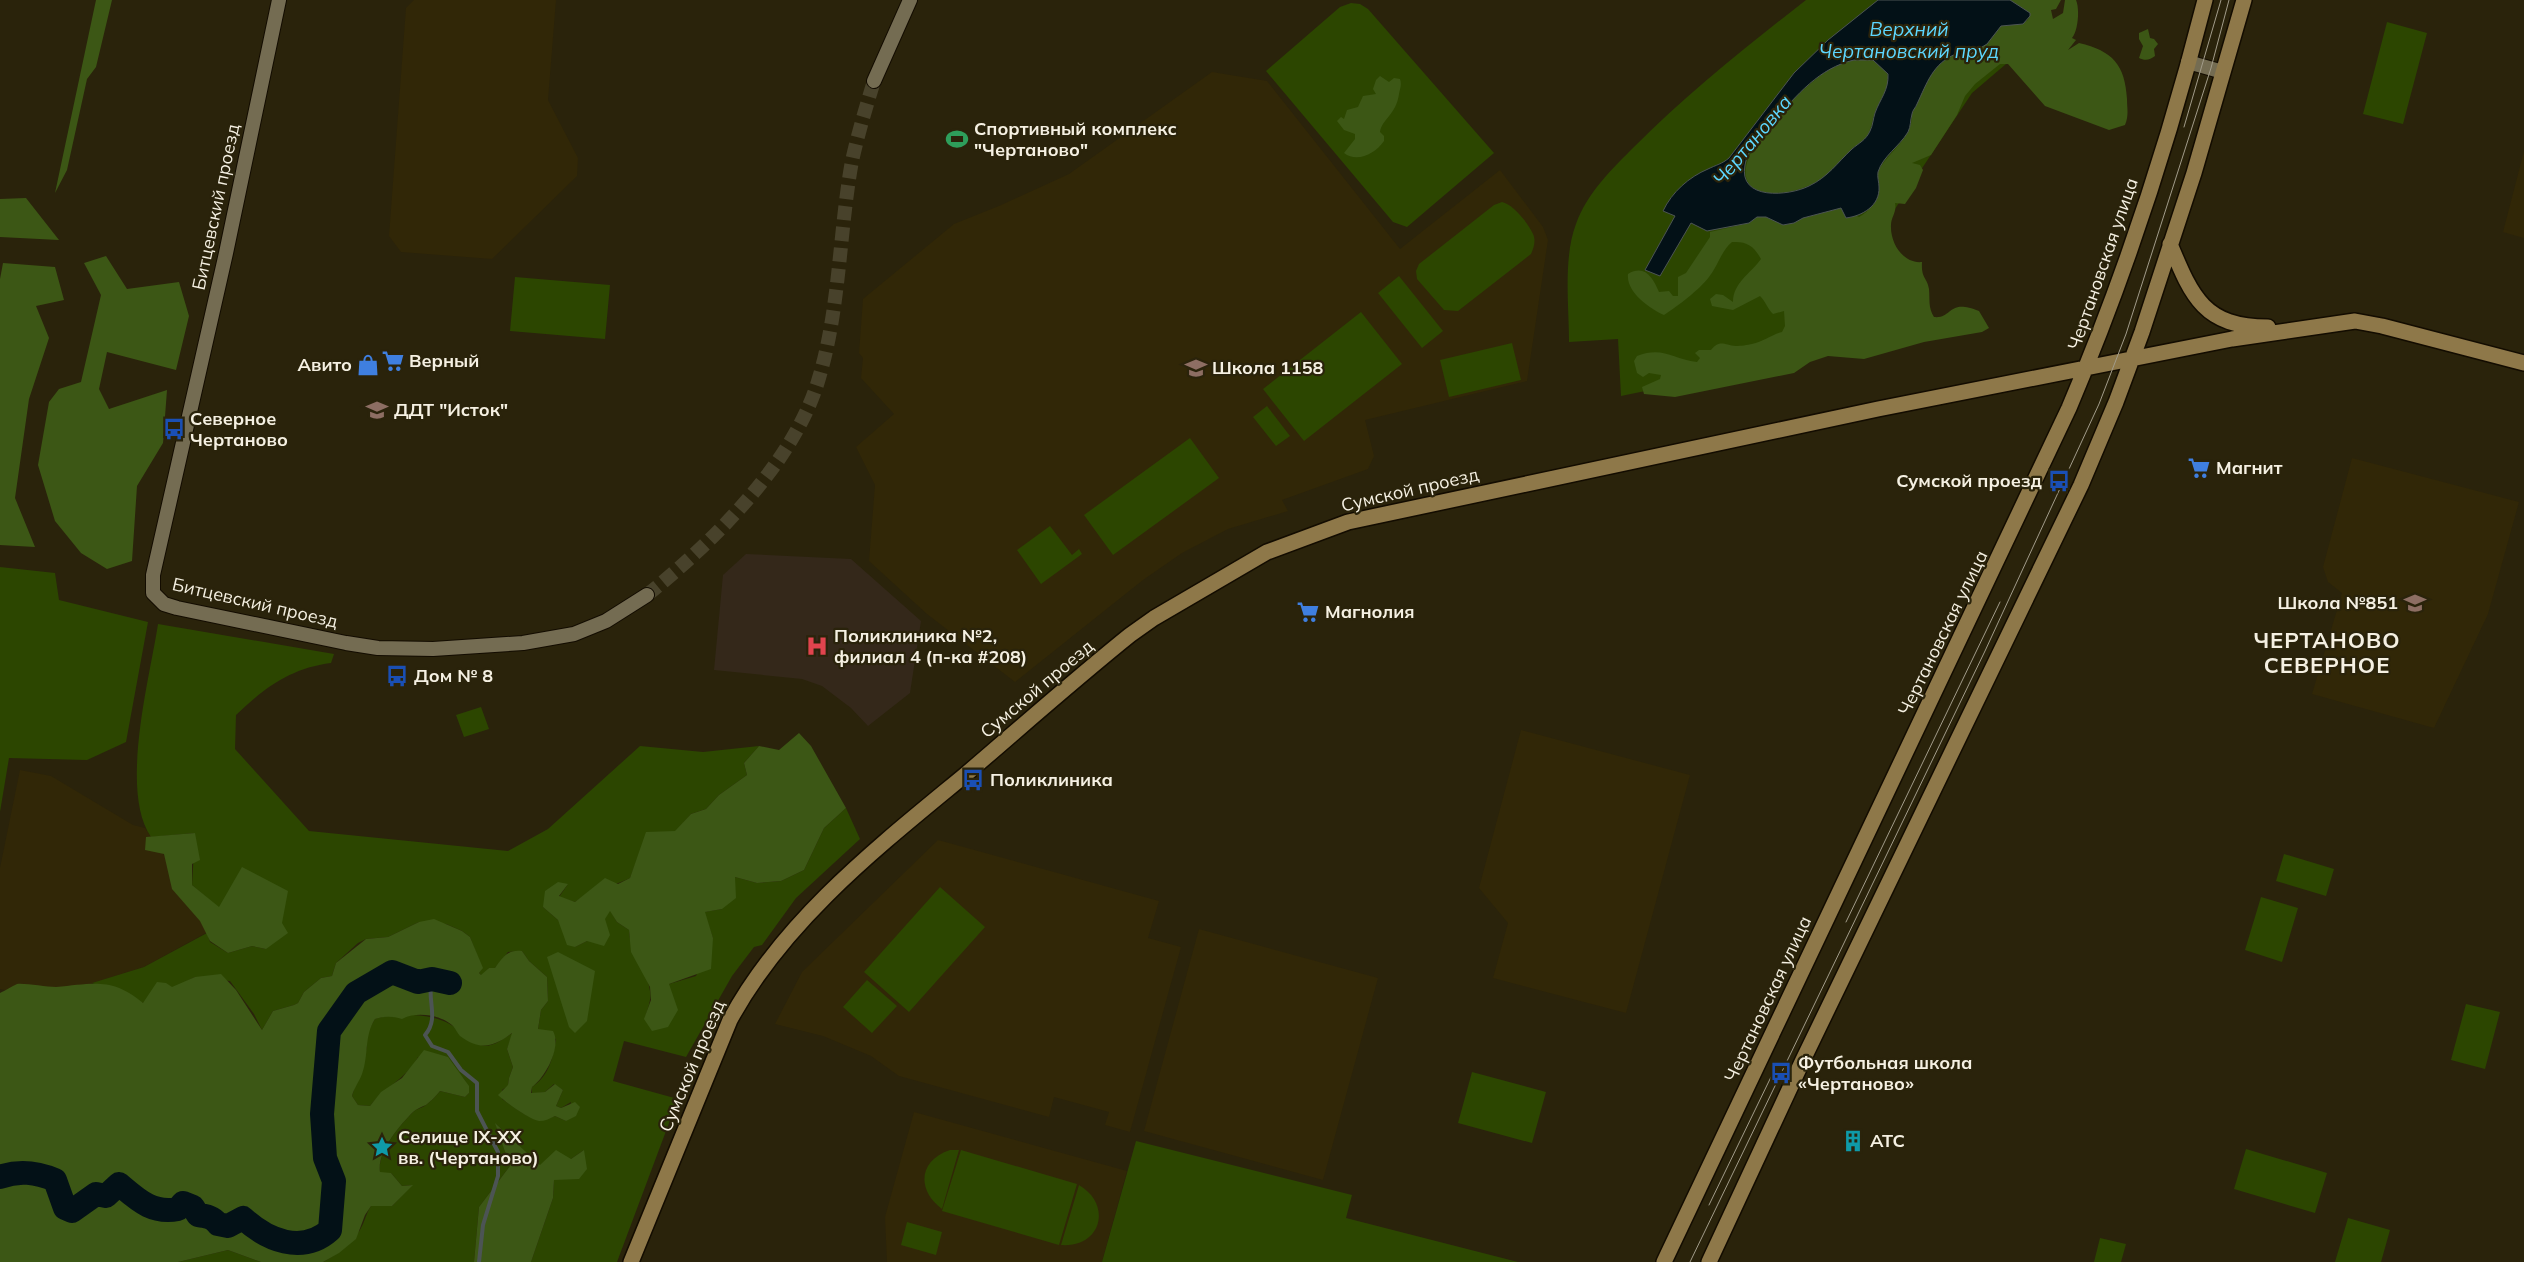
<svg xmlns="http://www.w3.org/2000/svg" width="2524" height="1262" font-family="Mulish,sans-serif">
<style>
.built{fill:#312707}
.medical{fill:#34281a}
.green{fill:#2c4600}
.forest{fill:#3c5715}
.water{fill:#031117;stroke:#4c5454;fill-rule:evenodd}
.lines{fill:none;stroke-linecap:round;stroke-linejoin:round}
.stream{stroke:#4c5454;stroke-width:4}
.river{stroke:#031117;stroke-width:24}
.street-tunnel{stroke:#48422b;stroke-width:14;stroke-dasharray:14 7;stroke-linecap:butt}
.street-casing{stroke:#130c00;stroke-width:16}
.secondary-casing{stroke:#130c00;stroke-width:18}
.street{stroke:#746c52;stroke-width:14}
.secondary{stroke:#8e7849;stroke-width:15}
.tram{stroke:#a29c8a;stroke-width:1}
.labels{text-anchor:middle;stroke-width:4.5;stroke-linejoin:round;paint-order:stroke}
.poi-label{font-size:18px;font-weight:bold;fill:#f5f0e2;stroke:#2a230b;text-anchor:start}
.street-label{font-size:18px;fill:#f5f0e2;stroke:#2a230b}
.water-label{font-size:19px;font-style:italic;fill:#5dd7ff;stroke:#2a230b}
.district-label{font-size:22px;font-weight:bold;letter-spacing:1px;fill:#f5f0e2;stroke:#2a230b}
</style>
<rect width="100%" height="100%" fill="#2a230b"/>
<path class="built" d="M 414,0 L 556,0 L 548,100 L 578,158 L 577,176 L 492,259 L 401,252 L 389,236 L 406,8 Z
M 1212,72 L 1267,81 L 1400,249 L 1500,170 L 1543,227 L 1548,240 L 1527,381 L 1365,420 L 1374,456 L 1368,469 L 1282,500 L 1288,511 L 1228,529 L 1182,553 L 1143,580 L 1015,682 L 927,614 L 869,561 L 875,485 L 856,447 L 894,414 L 861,378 L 863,358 L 859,353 L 863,299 L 954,224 L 999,206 L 1069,174 Z
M 2524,151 L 2524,238 L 2503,232 Z
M 2352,458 L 2519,502 L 2488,614 L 2434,728 L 2312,694 L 2342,593 L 2328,582 L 2323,567 Z
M 1521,730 L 1690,775 L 1626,1013 L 1493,978 L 1508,923 L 1479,888 Z
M 20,770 L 51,776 L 133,825 L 145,828 L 215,928 L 144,967 L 45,998 L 0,989 L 0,868 Z
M 938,840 L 1159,901 L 1148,938 L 1181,947 L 1130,1132 L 1105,1125 L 1109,1112 L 1054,1097 L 1049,1117 L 899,1076 L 871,1056 L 823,1036 L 775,1024 L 802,972 Z
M 1199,929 L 1378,978 L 1323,1180 L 1144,1131 Z
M 914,1112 L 1127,1171 L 1102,1262 L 887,1262 L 885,1217 Z"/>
<path class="medical" d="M 746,554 L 851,559 L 921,621 L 910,693 L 868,726 L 851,708 L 822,686 L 802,679 L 714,670 L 723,575 Z"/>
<path class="green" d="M 1806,0 L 2040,0 L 2006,64 L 1972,93 L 1885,224 L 1908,337 L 1621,396 L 1618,339 L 1569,342 C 1569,306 1563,258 1576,224 C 1587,193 1612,169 1635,146 C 1688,93 1747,46 1806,0 Z
M 1351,3 L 1360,4 L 1368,9 L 1494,153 L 1407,227 L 1393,222 L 1266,71 L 1340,7 Z
M 2387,22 L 2427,33 L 2403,124 L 2363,114 Z
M 1502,202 C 1513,204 1528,223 1533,234 C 1536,240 1534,248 1531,254 L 1458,311 L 1444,310 L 1417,279 L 1416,271 L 1419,264 L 1494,205 Z
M 1399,276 L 1443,331 L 1422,348 L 1378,293 Z
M 515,277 L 610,285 L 605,339 L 510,331 Z
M 1361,312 L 1402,364 L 1304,441 L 1263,389 Z
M 1512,343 L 1521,380 L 1449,397 L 1440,360 Z
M 1267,406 L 1290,436 L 1276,446 L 1253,417 Z
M 1190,438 L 1219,478 L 1113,555 L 1084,515 Z
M 1050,526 L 1072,555 L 1079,549 L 1082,554 L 1041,584 L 1017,550 Z
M 0,567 L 55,573 L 59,600 L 148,622 L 126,742 L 87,760 L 9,758 L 0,812 Z
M 158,624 L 334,654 L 331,663 C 291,668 264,688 236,715 L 235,749 L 309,831 L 508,851 L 548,829 L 640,746 L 703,752 L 759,746 L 744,763 L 747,775 L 719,795 L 706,809 L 691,814 L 675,832 L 638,857 L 630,878 C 610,888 594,888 575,902 L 559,897 L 568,884 L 543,907 L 558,920 L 575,947 L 587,941 L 610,910 L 617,922 L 629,930 C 629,954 654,978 650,1000 C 649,1007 646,1013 645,1019 L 669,984 L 696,976 L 713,938 L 704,912 L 722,909 L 735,877 L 757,883 L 781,881 L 804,870 L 824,828 L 846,808 L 860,839 L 796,898 L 762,945 L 754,947 L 732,976 L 686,1057 L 624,1041 L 613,1081 L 678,1099 L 617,1262 L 531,1262 L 553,1198 L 554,1180 L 584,1150 L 571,1159 L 540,1166 L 496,1124 L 510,1166 L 479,1207 L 474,1262 L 323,1262 C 339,1253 355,1242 363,1224 C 366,1217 367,1212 371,1206 L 392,1206 L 412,1185 L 402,1186 L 391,1173 L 380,1173 C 377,1152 399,1126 413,1112 C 416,1109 422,1108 426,1105 C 431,1101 436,1096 440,1091 L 465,1097 L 469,1093 C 467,1068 438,1064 418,1057 C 407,1078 385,1087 370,1106 L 358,1105 L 352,1096 L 367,1047 L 367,1033 L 375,1019 C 396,1012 434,1013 453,1026 C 463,1033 469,1043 481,1045 C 493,1048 503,1038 513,1033 L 507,1049 L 513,1067 L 509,1078 L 508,1086 L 502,1090 L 502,1099 C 521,1111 532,1125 555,1116 L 566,1121 L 571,1102 L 561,1108 L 556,1106 L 563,1090 L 554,1084 L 545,1092 L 532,1094 L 532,1087 C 549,1076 553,1058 556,1039 L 538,1029 L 541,1010 L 548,1001 L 547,977 L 529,961 L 522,951 L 508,952 L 495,968 L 489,968 L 482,976 L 479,973 L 482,968 L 470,937 L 462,931 L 446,924 L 419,922 L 388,937 L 366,939 L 358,943 L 336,963 L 332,976 L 321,978 L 304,992 L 298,1003 L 294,1005 L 273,1011 L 262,1030 L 254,1014 L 230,981 L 195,977 L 143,1003 L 92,983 L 144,967 L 207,933 L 210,942 L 228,953 L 252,946 L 266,949 L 192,885 L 195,833 L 151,837 C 119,791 150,677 158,624 Z
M 481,707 L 489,729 L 464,737 L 456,715 Z
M 2284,854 L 2334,869 L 2326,896 L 2276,881 Z
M 940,887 L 985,927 L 909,1012 L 864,972 Z
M 2261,897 L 2298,908 L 2282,962 L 2245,950 Z
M 867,980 L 897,1006 L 872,1033 L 843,1007 Z
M 2466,1004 L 2500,1012 L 2485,1069 L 2451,1060 Z
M 1472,1072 L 1546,1092 L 1532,1143 L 1458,1123 Z
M 1136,1141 L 1352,1195 L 1346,1218 L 1518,1262 L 1102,1262 Z
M 2246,1149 L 2327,1173 L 2315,1213 L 2234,1189 Z
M 950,1150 L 959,1150 L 942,1209 C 916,1190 919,1160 950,1150 Z
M 961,1150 L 1077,1184 L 1059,1245 L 942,1211 Z
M 1079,1185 C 1113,1205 1101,1248 1061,1245 Z
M 2348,1218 L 2390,1230 L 2381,1262 L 2335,1262 Z
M 907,1222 L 942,1232 L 936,1255 L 901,1245 Z
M 2100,1238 L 2126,1244 L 2121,1262 L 2094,1262 Z
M 228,1250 L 261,1262 L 178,1262 Z"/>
<path class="forest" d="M 96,0 L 112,0 L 96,67 L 87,79 L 67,170 L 55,193 Z
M 2010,0 L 2061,0 L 2056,9 L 2051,10 L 2053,19 L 2063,13 L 2065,0 L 2076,0 C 2080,9 2078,31 2072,38 L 2076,40 L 2068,50 L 2079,43 C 2113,51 2125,65 2127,99 C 2127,109 2129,115 2125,125 L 2109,130 L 2045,106 L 2008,64 L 2000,64 L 1975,84 L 1965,96 L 1957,115 L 1931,155 L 1912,163 L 1920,165 L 1923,170 L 1916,188 L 1905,204 L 1895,203 C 1897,212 1891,217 1891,225 C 1890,244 1904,264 1922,262 C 1921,279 1927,277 1929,289 C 1930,300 1928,307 1934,317 C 1953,319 1947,298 1979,311 L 1989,328 L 1982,332 L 1924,342 L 1864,359 L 1828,356 L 1810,362 L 1794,373 L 1675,397 L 1644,394 L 1642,387 L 1660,379 L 1661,375 L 1649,373 L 1643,377 L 1637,373 L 1634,361 L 1637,356 C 1663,346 1672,359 1697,362 L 1700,358 L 1695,353 L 1699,350 L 1711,350 C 1720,339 1724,345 1736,346 C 1740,346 1748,345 1752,344 C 1763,342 1771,335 1782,332 L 1785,326 L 1784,311 L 1773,314 C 1767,308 1766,302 1760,296 L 1733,310 L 1712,306 L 1710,299 L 1716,294 L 1723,295 L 1733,302 C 1733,283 1750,274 1761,259 C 1754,246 1747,241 1732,242 C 1721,251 1718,266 1709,277 C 1699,290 1678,306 1664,315 C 1649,308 1626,292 1628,274 C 1645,264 1653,278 1659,292 L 1669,291 L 1673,296 L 1678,296 L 1678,277 L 1686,273 L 1710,237 L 1710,232 L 1749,223 L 1757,217 L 1766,217 L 1783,225 L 1790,224 L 1802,218 L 1841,208 L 1859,217 C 1869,212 1877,201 1879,189 C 1880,183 1876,177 1879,170 C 1889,151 1913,138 1912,114 L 1932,71 L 1946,58 L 1995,32 L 2001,26 L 2027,21 L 2030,16 Z
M 2148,29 L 2150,38 L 2154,39 L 2158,44 L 2154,49 L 2155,56 C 2150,60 2145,61 2139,58 L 2143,46 L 2139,39 L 2139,33 Z
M 1863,59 C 1872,59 1877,61 1883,68 C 1896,82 1881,98 1875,112 C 1871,123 1871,134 1862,143 C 1859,145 1855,146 1852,149 C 1847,153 1843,161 1838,166 C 1820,182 1801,192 1777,193 C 1769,194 1758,193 1752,187 C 1721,159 1813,77 1837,64 C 1845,60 1855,60 1863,59 Z
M 1380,76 L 1389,82 L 1394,78 L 1400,79 C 1402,85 1400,88 1399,94 C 1396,115 1382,119 1380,132 L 1384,136 L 1384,141 C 1375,154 1357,163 1344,153 L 1355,139 L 1355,134 L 1344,130 L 1337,121 L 1341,117 L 1344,119 L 1347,110 L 1358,107 L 1363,96 L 1376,94 L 1373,89 L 1376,80 Z
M 26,198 L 59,240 L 0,237 L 0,199 Z
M 106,256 L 127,289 L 179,282 L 189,316 L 176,370 L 107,352 L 99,389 L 109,409 L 167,390 L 163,443 L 137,486 L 132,561 L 107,569 L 81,553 L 55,521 L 38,465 L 49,402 L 59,389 L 81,382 L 101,295 L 84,263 Z
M 3,263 L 55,267 L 64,300 L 36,306 L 49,338 L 29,399 L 15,498 L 35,547 L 0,545 L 0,279 Z
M 799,733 L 811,746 L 846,808 L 824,828 L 804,870 L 781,881 L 757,883 L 735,877 L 736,898 L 722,909 L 705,912 L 713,938 L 711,969 L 669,984 L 678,1010 L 668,1027 L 652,1031 L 644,1019 L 651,1000 L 650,987 L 631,952 L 629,930 L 617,922 L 610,911 L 605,919 L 610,935 L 604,946 L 587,941 L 575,947 L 567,945 L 558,920 L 543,907 L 545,891 L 558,882 L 568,884 L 559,896 L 575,902 L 605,878 L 618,884 L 630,878 L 646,832 L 675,831 L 691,814 L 706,809 L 719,795 L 747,775 L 744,763 L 759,746 L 779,750 Z
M 195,833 L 200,860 L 192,864 L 192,885 L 219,907 L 242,867 L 288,891 L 282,923 L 288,933 L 266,949 L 252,946 L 228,953 L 210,941 L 200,921 L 172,889 L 164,854 L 145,850 L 146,837 Z
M 434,919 L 462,931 L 470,937 L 483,968 L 479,973 L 481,975 L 489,968 L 495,968 C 503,957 508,949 522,951 L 529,961 L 547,977 L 548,1001 L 541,1010 L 538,1029 L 553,1031 C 562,1047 545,1078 532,1087 L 531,1093 L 545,1092 L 555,1084 L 563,1090 L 556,1106 L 561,1108 L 575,1102 L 580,1107 L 576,1116 L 566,1121 L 555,1116 C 549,1119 545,1121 539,1121 C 530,1120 505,1102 498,1095 L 508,1085 L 509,1078 L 513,1067 L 507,1049 L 512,1033 C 494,1047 480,1051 460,1036 C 457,1033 456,1029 453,1026 C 442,1015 416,1011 402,1019 C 392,1016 385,1016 375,1019 C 364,1036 369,1055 362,1074 C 359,1082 354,1088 352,1096 L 358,1105 L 370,1106 L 381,1092 L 402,1078 L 424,1050 L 448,1057 L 469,1086 L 469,1093 L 465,1097 L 440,1091 C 436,1096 431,1101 426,1105 C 421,1107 416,1109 413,1112 C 399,1126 377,1152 380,1172 L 391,1173 L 402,1186 L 413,1185 L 392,1206 L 371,1206 L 365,1215 L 356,1239 L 339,1253 L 323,1262 L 261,1262 L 228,1250 L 178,1262 L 0,1262 L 0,993 C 5,991 12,986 17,984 C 25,983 46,987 56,987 C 93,984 112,977 143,1003 L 157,982 L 166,983 L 172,987 L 195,977 L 221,974 L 236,990 L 262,1030 L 273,1011 L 294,1005 L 298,1003 L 304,992 L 321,978 L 332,976 L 336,963 L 366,939 L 388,937 L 419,922 Z
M 558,952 L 595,971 L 587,1021 L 575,1033 L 569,1027 L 547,957 Z
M 495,1123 L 540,1165 L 556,1150 L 571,1159 L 584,1150 L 587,1169 L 579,1179 L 554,1180 L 553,1198 L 531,1262 L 474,1262 L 479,1207 L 510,1166 Z"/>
<path class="water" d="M 1878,0 L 2010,0 L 2030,13 L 2030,16 L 2023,24 L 2001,26 L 1987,44 L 1962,59 L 1956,54 C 1933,63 1927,83 1917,104 C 1916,107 1912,111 1912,114 C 1910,121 1911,126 1908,132 C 1899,147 1883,156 1878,172 C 1877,177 1879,182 1879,187 C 1880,206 1862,216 1846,218 L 1841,208 L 1803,218 L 1794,223 L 1783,225 L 1766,217 L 1757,217 L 1749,223 L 1707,231 L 1691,223 L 1660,276 L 1645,270 L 1675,216 L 1663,211 C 1672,192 1689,177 1708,169 C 1716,165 1722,164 1729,158 L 1794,73 L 1828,40 ZM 1854,60 L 1873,60 L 1888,74 C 1889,90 1880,99 1875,113 C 1873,119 1873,125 1870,131 C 1866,140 1859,143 1852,149 C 1837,163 1828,177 1809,186 C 1789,196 1738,201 1745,165 C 1747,149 1764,133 1774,121 C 1797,95 1819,68 1854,60 Z"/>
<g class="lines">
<path class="stream" d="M 432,979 C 426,999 440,1018 425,1035 L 432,1046 L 448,1052 L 461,1070 L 477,1083 L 477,1111 L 498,1152 L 498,1176 L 483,1225 L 479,1262"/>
<path class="river" d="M 0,1177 C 19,1170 36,1172 55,1180 L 65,1208 L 72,1211 L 96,1194 L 106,1196 L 119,1184 C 138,1200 152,1214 178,1209 L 183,1203 L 193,1207 L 198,1215 C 206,1216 213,1217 218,1224 L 228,1226 L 243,1218 C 267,1240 302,1255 330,1230 L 334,1181 L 325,1158 L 322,1114 L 329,1031 L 356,993 L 392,972 L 418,982 L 432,979 L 450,983"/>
<path class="street-tunnel" d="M 647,595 C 713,542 795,462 819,378 C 840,308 839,233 852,161 C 858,134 866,107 874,81"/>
<g class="street-casing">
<path id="street" d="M 279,0 L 226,253 L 153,575 L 153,593 L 164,604 L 177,608 L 346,643 L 378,648 L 433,649 L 523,643 L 574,634 L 606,621 L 647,595
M 2188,62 L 2223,72
M 874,81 L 910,0"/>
</g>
<g class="secondary-casing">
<path id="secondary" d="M 2170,244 C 2192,297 2204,327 2268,327
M 631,1262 L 730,1020 C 784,920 879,846 965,775 C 1020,728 1074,680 1130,635 L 1154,618 L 1267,552 L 1348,522 L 1878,409 L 2232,339 L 2355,321 L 2382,326 L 2524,363
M 1664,1262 L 2069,408 C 2125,276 2170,138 2205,0
M 1709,1262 L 1802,1062 L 2081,485 L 2116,402 L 2142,332 L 2194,173 L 2244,0"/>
</g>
<use href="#street" class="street"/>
<use href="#secondary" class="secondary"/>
<path class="tram" d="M 2184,127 L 2221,0
M 1846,922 L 2000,602
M 1709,1205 L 1771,1077
M 1690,1262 L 1985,651 L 2099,404 L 2126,334 L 2211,68 L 2229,0"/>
</g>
<defs>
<g id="stadium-bare" transform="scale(1.725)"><path d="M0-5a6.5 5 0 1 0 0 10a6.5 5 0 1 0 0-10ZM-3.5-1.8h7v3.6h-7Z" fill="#2e9e5b" stroke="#2a230b" stroke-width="2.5" paint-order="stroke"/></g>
<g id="supermarket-bare" transform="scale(1.725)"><path d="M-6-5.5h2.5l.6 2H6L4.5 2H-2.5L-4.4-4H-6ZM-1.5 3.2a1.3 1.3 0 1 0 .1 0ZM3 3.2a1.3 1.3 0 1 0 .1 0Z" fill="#3f7fe0" stroke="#2a230b" stroke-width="2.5" paint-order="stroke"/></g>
<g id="shop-bare" transform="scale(1.725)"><path d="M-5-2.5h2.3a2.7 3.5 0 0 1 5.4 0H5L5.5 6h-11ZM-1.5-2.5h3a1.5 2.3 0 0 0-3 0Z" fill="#3f7fe0" stroke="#2a230b" stroke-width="2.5" paint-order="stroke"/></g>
<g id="school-bare" transform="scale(1.725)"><path d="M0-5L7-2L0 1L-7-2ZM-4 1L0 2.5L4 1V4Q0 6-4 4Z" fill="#8d6e63" stroke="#2a230b" stroke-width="2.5" paint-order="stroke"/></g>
<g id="bus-bare" transform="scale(1.725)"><path d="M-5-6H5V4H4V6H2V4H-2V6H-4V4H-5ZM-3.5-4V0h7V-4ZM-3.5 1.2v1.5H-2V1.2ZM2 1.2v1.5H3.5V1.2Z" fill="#1a4fb4" stroke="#2a230b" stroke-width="2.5" paint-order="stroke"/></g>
<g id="hospital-bare" transform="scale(1.725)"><path d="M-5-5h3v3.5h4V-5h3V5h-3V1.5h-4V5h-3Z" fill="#e0444e" stroke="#2a230b" stroke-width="2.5" paint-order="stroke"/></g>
<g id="building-bare" transform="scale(1.725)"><path d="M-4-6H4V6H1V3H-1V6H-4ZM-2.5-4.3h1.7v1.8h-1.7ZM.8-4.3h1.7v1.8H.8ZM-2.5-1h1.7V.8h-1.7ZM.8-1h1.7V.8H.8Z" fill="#0f9aa8" stroke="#2a230b" stroke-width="2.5" paint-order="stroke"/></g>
<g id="sight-bare" transform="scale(1.725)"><path d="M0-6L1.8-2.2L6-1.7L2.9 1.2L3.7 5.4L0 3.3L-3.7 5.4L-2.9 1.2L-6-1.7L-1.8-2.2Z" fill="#0f9aa8" stroke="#2a230b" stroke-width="2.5" paint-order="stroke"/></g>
</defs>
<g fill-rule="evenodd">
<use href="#stadium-bare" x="957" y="139"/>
<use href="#supermarket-bare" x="393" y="361"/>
<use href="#shop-bare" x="368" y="365"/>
<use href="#school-bare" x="1196" y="368"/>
<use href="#school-bare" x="377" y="410"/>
<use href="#bus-bare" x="174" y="429"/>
<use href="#supermarket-bare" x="2199" y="468"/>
<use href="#bus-bare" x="2059" y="481"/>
<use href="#school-bare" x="2415" y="603"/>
<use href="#supermarket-bare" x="1308" y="612"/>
<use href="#hospital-bare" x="817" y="646"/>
<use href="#bus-bare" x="397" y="676"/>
<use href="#bus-bare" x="973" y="780"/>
<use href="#bus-bare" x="1781" y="1073"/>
<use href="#building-bare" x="1853" y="1141"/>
<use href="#sight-bare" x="382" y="1147"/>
</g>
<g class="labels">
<g class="poi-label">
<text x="974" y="135">Спортивный комплекс<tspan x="974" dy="21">"Чертаново"</tspan></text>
<text x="409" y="367">Верный</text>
<text x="352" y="371" text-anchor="end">Авито</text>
<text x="1212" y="374">Школа 1158</text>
<text x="394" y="416">ДДТ "Исток"</text>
<text x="190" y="425">Северное<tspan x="190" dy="21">Чертаново</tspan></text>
<text x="2216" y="474">Магнит</text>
<text x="2042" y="487" text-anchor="end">Сумской проезд</text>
<text x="2398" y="609" text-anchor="end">Школа №851</text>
<text x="1325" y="618">Магнолия</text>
<text x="834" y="642">Поликлиника №2,<tspan x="834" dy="21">филиал 4 (п-ка #208)</tspan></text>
<text x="414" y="682">Дом № 8</text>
<text x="990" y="786">Поликлиника</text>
<text x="1798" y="1069">Футбольная школа<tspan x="1798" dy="21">«Чертаново»</tspan></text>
<text x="398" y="1143">Селище IX-XX<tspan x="398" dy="21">вв. (Чертаново)</tspan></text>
<text x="1870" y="1147">АТС</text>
</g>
<g class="street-label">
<text transform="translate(216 207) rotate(-78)" y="6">Битцевский проезд</text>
<text transform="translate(2103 264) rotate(-71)" y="6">Чертановская улица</text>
<text transform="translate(1410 490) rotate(-13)" y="6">Сумской проезд</text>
<text transform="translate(255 603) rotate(13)" y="6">Битцевский проезд</text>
<text transform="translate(1943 633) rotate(-64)" y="6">Чертановская улица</text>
<text transform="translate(1037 689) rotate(-40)" y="6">Сумской проезд</text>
<text transform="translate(1768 999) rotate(-65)" y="6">Чертановская улица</text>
<text transform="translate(692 1066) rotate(-67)" y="6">Сумской проезд</text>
</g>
<g class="water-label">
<text x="1909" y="36">Верхний<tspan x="1909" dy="22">Чертановский пруд</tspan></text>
<text transform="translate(1752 140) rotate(-50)" y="7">Чертановка</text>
</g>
<g class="district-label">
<text x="2327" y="648">ЧЕРТАНОВО<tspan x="2327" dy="25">СЕВЕРНОЕ</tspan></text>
</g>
</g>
</svg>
